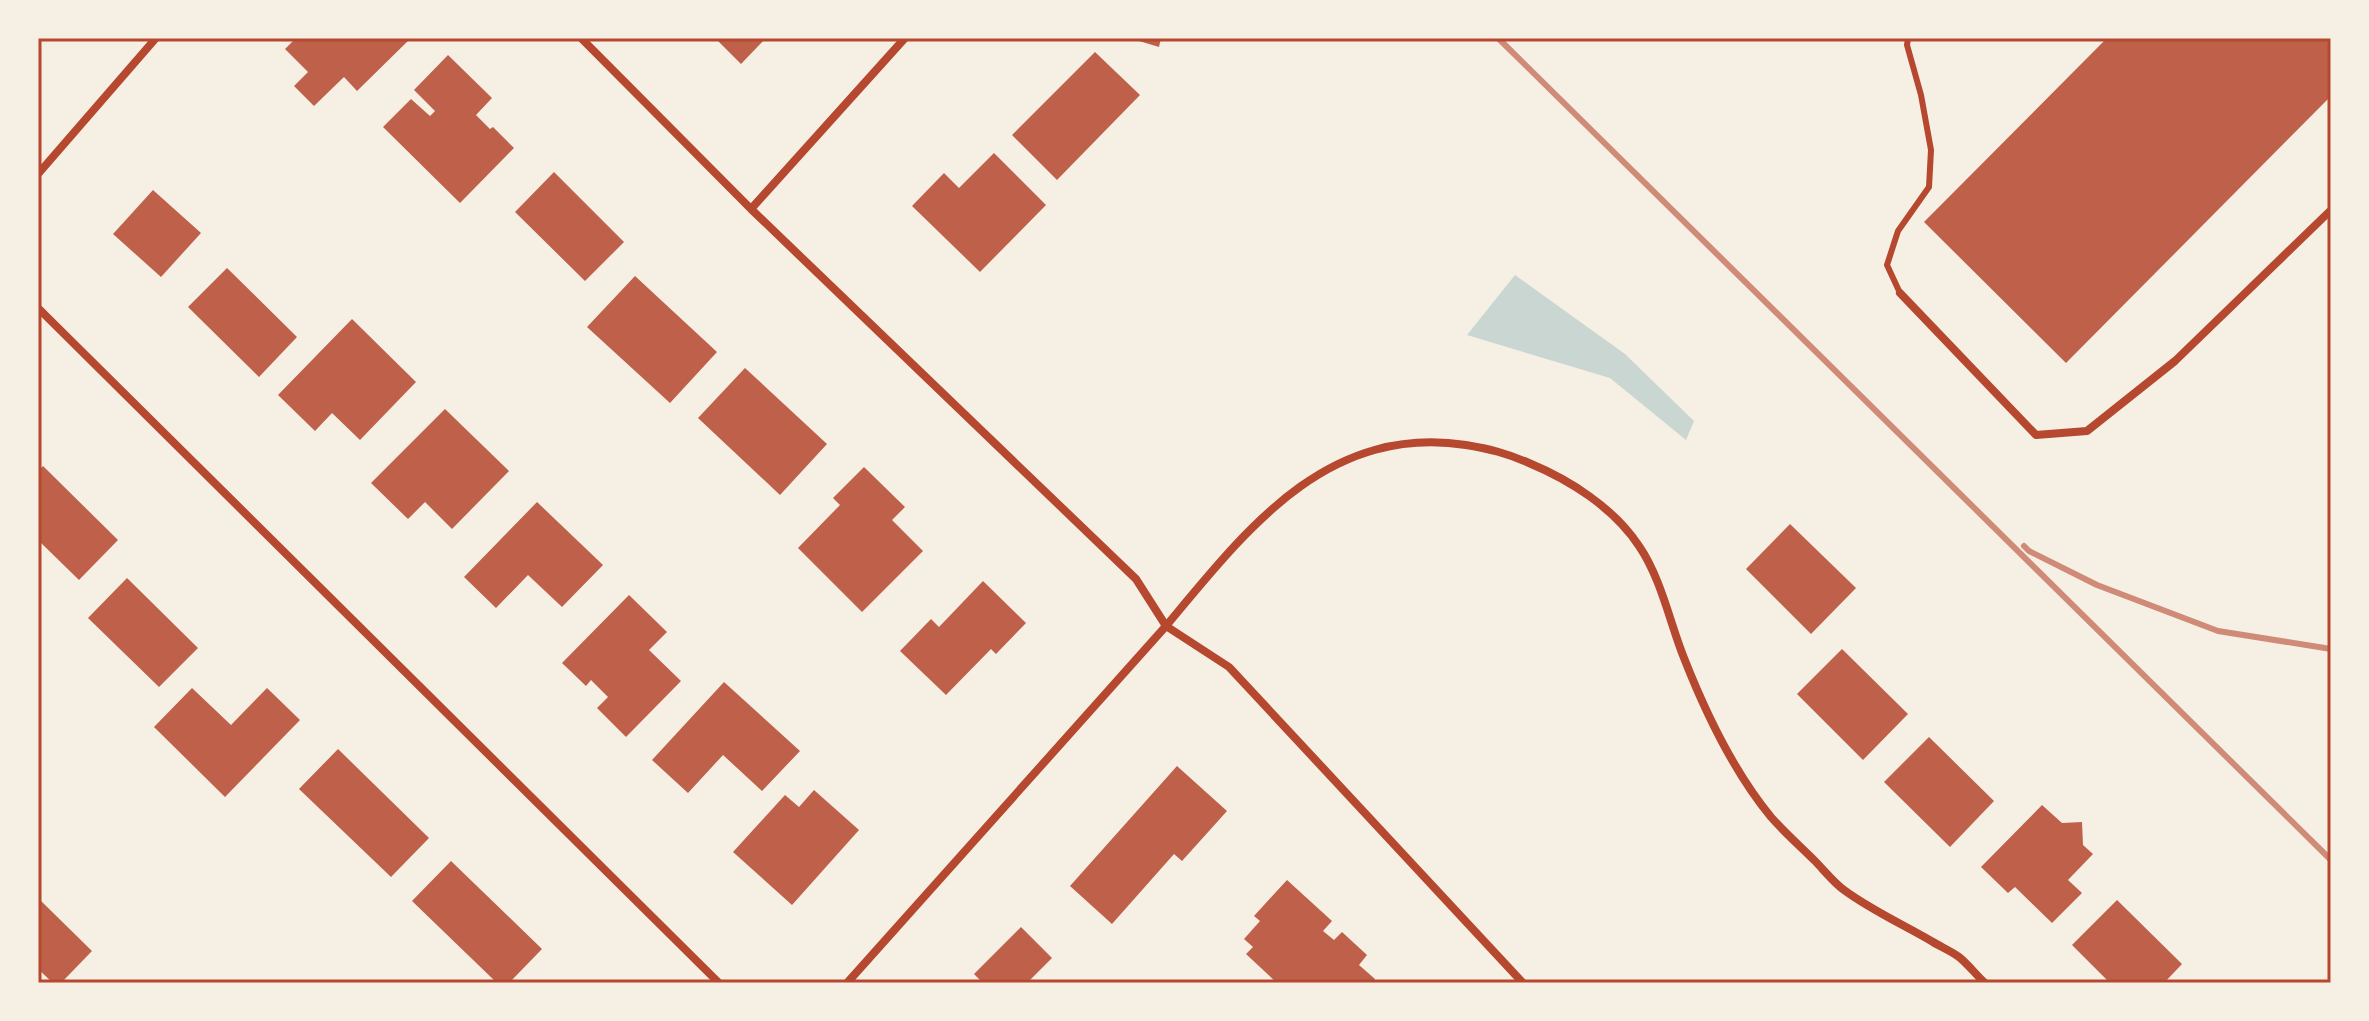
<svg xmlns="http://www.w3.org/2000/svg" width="2369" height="1021" font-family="Georgia,serif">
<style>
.water{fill:#c9d6d2}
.building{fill:#bf614a}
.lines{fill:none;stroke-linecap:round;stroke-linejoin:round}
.service{stroke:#b5482f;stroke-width:6}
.minor{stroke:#b5482f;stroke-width:8}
.rail{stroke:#cf8b77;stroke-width:6}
.neatline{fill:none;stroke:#b5482f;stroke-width:3}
</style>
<rect width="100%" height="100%" fill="#f6efe4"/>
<path class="water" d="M 1515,275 L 1625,354 L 1694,421 L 1686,440 L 1610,378 L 1467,335 Z"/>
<path class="building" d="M 296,38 L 411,38 L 357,91 L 344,77 L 314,106 L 294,86 L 308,72 L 285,49 Z
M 715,38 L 766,38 L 741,64 Z
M 1129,38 L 1161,38 L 1159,47 Z
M 2107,38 L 2331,38 L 2331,96 L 2066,363 L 1924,222 Z
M 1095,52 L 1140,95 L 1057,180 L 1012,135 Z
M 448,55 L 492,98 L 476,115 L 490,129 L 493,127 L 514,148 L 460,203 L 383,127 L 411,99 L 430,116 L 435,111 L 414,90 Z
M 994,153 L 1046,205 L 980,272 L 912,206 L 944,173 L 959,188 Z
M 554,172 L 624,242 L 585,281 L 515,212 Z
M 153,190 L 201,233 L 161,277 L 113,234 Z
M 227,268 L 297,337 L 259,377 L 188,307 Z
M 635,276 L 717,352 L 670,403 L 587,327 Z
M 352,319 L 416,382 L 360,440 L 332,413 L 315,431 L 278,395 Z
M 745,368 L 827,444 L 780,495 L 698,418 Z
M 445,409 L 509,471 L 452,529 L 425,502 L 408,519 L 371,483 Z
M 43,466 L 118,540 L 79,580 L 38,540 L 38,471 Z
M 864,467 L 905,507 L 892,520 L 923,551 L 862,612 L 798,548 L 840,505 L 833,498 Z
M 537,502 L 603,565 L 562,607 L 528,575 L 496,608 L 464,577 Z
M 1790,524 L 1856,588 L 1811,634 L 1746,569 Z
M 127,578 L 198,648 L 159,687 L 88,618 Z
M 983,581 L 1026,623 L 996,654 L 991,649 L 946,695 L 900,651 L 931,619 L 939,627 Z
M 629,595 L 667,632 L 649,650 L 681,681 L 626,737 L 597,708 L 608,697 L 591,680 L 586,686 L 562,663 Z
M 1842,649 L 1908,714 L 1863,760 L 1797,694 Z
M 724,682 L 800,751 L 762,791 L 723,755 L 688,793 L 652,760 Z
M 192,688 L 231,725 L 267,688 L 300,720 L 225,797 L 154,727 Z
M 1929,737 L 1994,801 L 1950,847 L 1884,782 Z
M 338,749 L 429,838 L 391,877 L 299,789 Z
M 1177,766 L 1227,811 L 1182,861 L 1174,854 L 1112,924 L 1070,886 Z
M 814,790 L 859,830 L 792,905 L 733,852 L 785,795 L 799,807 Z
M 2042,805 L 2062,823 L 2082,822 L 2083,845 L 2093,854 L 2068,880 L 2082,893 L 2052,923 L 2015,887 L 2008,893 L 1981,867 Z
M 451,861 L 542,949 L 509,983 L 497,983 L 412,901 Z
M 1287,880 L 1332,921 L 1323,931 L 1334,940 L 1342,932 L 1367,955 L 1359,965 L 1375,979 L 1372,983 L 1277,983 L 1246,954 L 1253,947 L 1244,939 L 1260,921 L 1254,916 Z
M 38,898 L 92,951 L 61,983 L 53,983 L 38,969 Z
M 2117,900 L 2182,964 L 2164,983 L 2110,983 L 2072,945 Z
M 1021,927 L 1052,958 L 1027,983 L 983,983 L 974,974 Z"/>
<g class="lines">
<path class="service" d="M 1900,293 L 1887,265 L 1898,231 L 1929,187 L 1931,150 L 1921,95 L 1907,45 L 1908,38"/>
<path class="minor" d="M 581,38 L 751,209 L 1136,579 L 1166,626 L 1229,667 L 1523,983
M 38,174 L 156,38
M 751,209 L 905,38
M 1900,293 L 2036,435 L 2087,431 L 2175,361 L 2331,210
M 38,308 L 719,983
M 847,983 L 1166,626 C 1246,530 1326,424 1466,445 C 1490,449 1506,453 1529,463 C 1570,480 1614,508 1639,546 C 1661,578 1670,623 1684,658 C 1706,714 1733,771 1771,817 C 1784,832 1800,846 1814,860 C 1824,870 1833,882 1844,890 C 1871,910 1904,925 1933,942 C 1941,947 1951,951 1959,957 C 1968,964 1976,975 1985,983"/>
<path class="rail" d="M 1498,38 L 2331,860
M 2024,546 L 2029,551 L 2097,585 L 2218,631 L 2331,649"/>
</g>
<rect width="2369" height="1021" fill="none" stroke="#f6efe4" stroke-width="80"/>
<rect x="40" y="40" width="2289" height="941" class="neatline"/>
</svg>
